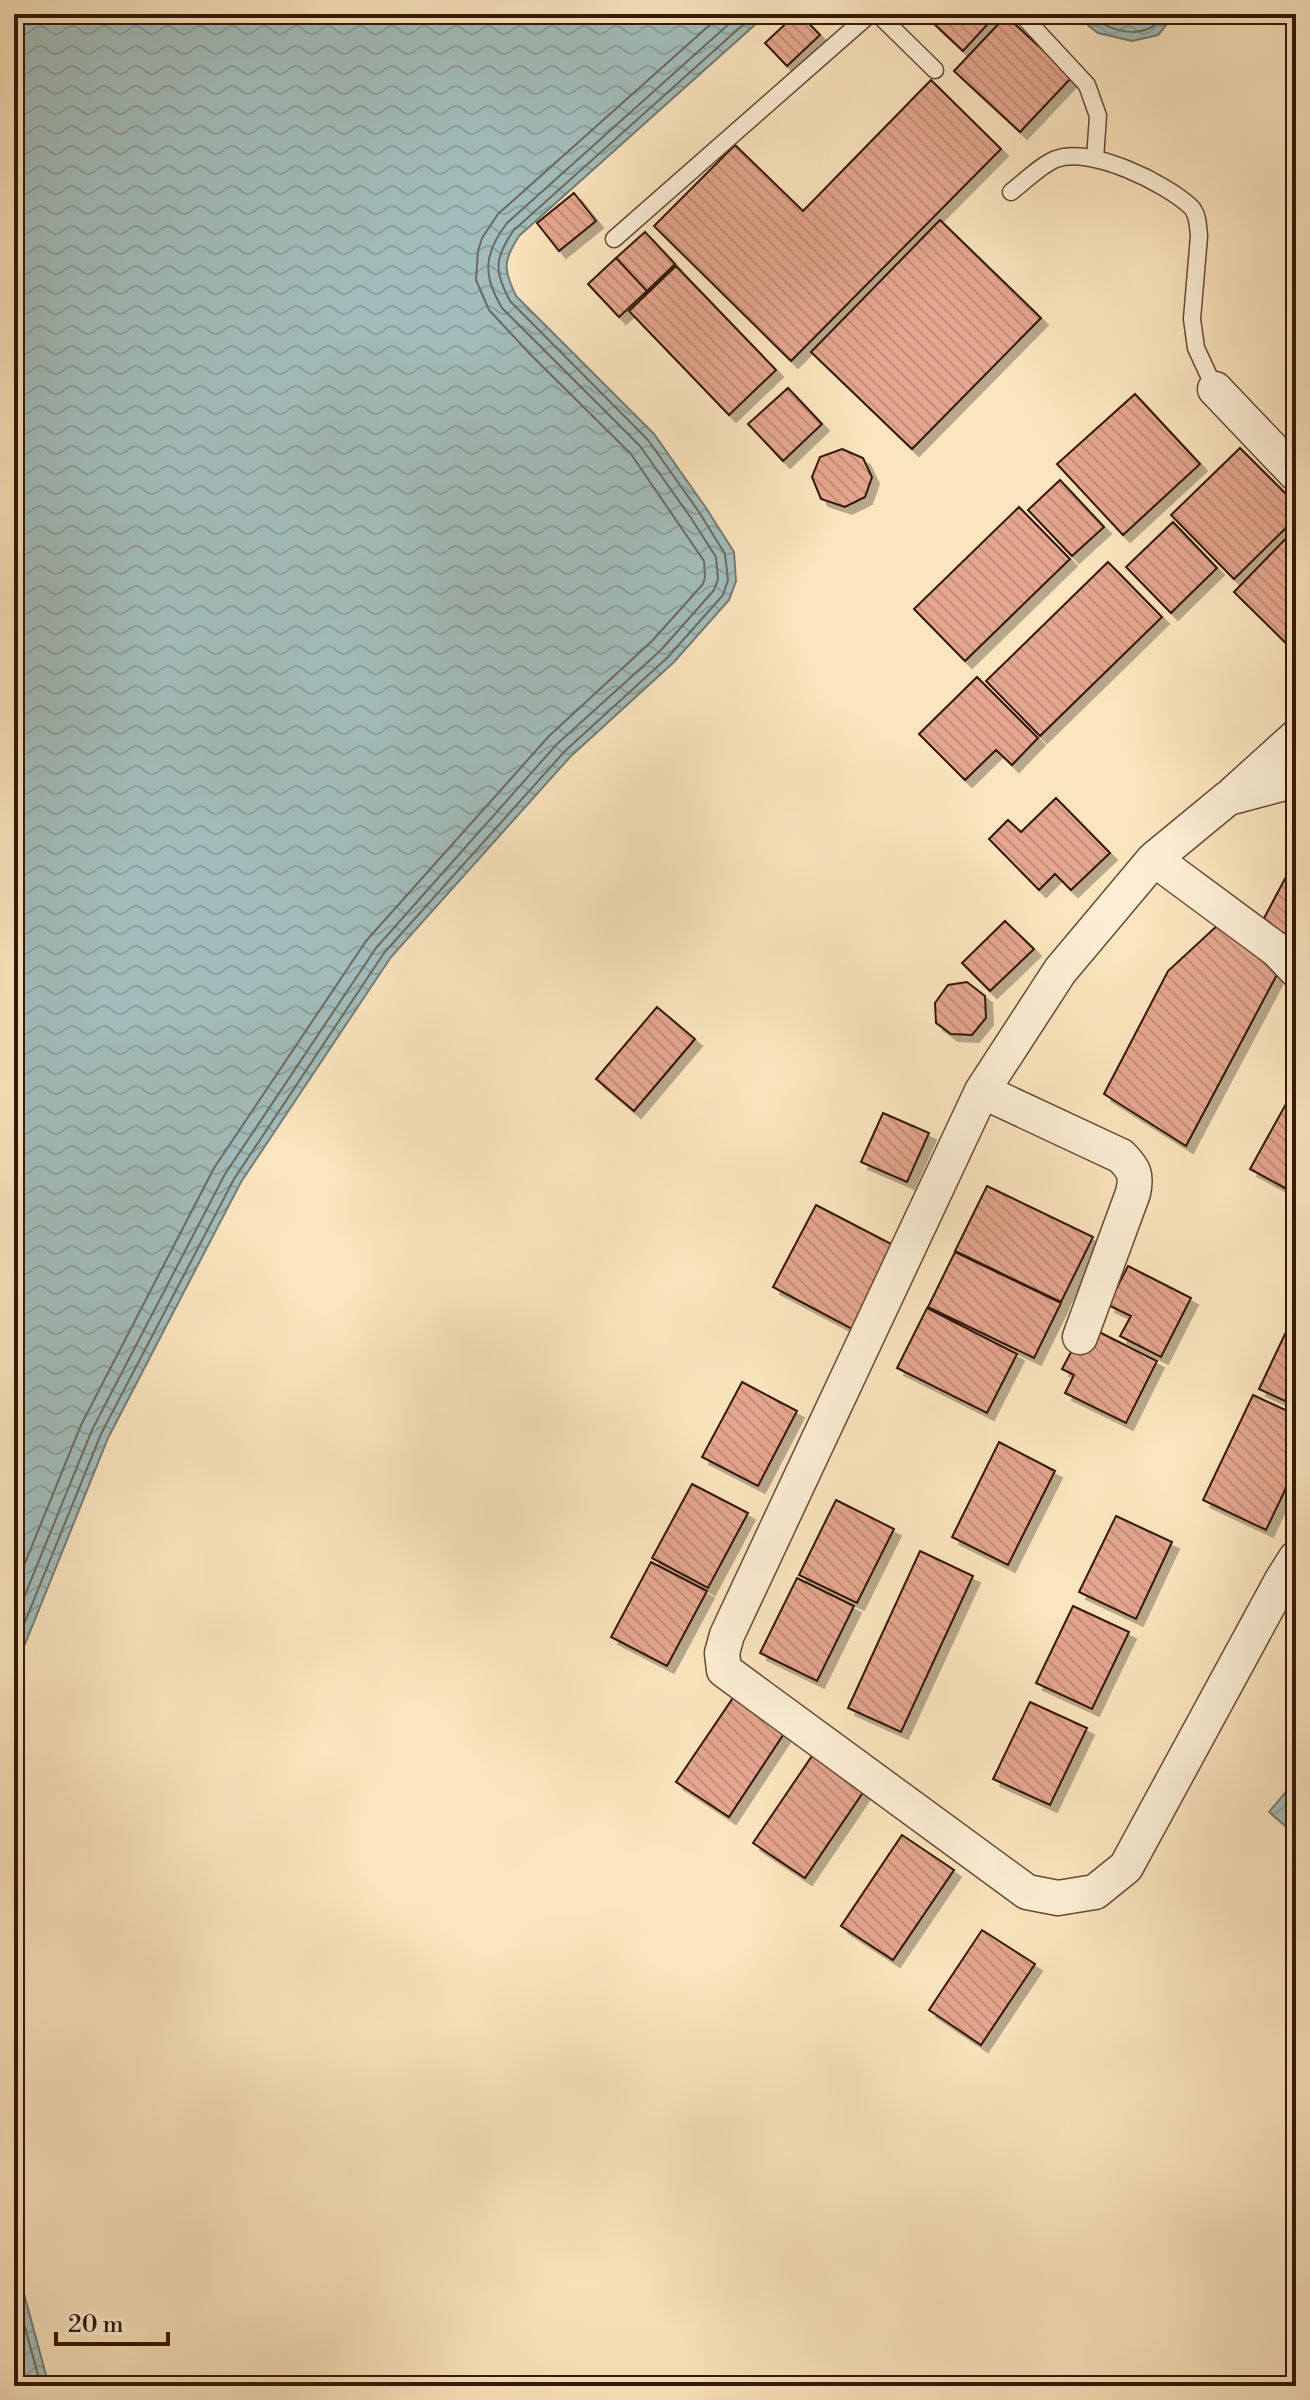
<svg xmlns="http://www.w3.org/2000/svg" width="1310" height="2400" font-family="'Libre Bodoni',serif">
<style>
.water{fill:url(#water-waves);stroke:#767b73;stroke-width:2}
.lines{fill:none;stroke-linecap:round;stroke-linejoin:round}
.shore{stroke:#6c6a61;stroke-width:2}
.building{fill:url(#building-back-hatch);stroke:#351707;stroke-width:2;filter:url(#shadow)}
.lane-casing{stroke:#664a35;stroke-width:19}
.street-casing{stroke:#664a35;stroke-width:37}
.lane{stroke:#fceed5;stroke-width:16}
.street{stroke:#fceed5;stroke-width:34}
</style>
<defs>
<pattern id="water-waves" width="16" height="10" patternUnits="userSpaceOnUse" patternTransform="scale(2)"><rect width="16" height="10" fill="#a2bdbb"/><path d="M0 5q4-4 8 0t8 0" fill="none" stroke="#8ca29f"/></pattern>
<pattern id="building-back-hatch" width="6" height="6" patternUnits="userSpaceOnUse" patternTransform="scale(2)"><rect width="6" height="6" fill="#e4a68e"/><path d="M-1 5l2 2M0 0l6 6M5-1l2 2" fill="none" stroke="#c48e79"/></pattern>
<filter id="shadow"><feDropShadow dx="7" dy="7" stdDeviation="0" flood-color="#0004"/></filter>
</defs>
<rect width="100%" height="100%" fill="#fbe5be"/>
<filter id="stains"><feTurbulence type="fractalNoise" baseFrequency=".0025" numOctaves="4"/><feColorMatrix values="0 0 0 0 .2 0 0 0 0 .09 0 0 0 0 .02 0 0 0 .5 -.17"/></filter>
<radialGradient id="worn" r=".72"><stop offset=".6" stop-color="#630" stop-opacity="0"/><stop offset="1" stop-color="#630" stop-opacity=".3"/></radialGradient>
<path class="water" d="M 14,14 L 767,14 L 519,236 C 503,261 503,269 516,296 L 654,434 L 706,508 L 734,552 L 736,581 L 729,600 L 674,662 L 570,757 L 391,957 L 241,1182 L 108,1438 L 21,1654 L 14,1693 Z
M 1074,14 L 1175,14 L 1158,35 L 1132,41 L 1098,33 Z
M 1296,1780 L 1296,1835 L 1269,1812 Z
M 14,2257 L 49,2386 L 14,2386 Z"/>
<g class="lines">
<path class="shore" d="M 1087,14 C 1104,27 1129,38 1150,28 C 1156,26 1160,19 1165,14
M 14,1590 L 81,1425 L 214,1168 L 366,941 L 549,736 L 652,641 L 703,584 L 705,577 L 704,561 L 631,454 L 531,355 L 489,310 L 476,280 L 478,251 L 482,238 L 498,214 L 722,14
M 14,1622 L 92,1430 L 225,1174 L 376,948 L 557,744 L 661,650 L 714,590 L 718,579 L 716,557 L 691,518 L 640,446 L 502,308 C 482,275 484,253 507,223 L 740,14
M 14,1649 L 101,1434 L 234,1179 L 384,953 L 565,751 L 668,657 L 723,595 L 728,580 L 725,554 L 699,512 L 648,440 L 510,301 C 494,272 494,258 514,230 L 755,14
M 14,2287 L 41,2386"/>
</g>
<path class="building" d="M 796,14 L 800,14 L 820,35 L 787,66 L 765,43 Z
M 942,14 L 997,14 L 963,51 L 933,23 Z
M 1006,16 L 1072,77 L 1020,132 L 954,71 Z
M 931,80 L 1001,149 L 791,361 L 654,226 L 735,145 L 803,211 Z
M 574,193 L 596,221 L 559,251 L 537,223 Z
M 940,220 L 1041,318 L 912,449 L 811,352 Z
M 645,232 L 675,264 L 647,291 L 616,258 Z
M 616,258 L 647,291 L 619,317 L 588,284 Z
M 676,266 L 776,370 L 729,415 L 629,311 Z
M 788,388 L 822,424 L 783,461 L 748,424 Z
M 1135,394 L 1200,464 L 1123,535 L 1057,464 Z
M 1240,448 L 1296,504 L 1296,518 L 1234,579 L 1171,515 Z
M 842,449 L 863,458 L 872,477 L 865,497 L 845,507 L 821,499 L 812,477 L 820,457 Z
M 1060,480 L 1104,527 L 1072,556 L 1028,510 Z
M 1019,507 L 1070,559 L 965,661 L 914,609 Z
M 1173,522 L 1217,568 L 1171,613 L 1126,567 Z
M 1296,528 L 1296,653 L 1234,592 Z
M 1108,562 L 1162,617 L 1040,736 L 986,681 Z
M 977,677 L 1038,738 L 1012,765 L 996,750 L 965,780 L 919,734 Z
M 1056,798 L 1110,853 L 1071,890 L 1055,874 L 1039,890 L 989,839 L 1008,820 L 1021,832 Z
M 1296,858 L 1296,940 L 1262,922 Z
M 1005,921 L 1034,949 L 990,991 L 962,963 Z
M 1220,923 L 1281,967 L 1186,1146 L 1104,1094 L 1168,971 Z
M 967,982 L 985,996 L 986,1018 L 972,1035 L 951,1034 L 936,1023 L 935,1003 L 948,985 Z
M 657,1007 L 695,1039 L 634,1111 L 596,1079 Z
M 1292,1093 L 1296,1095 L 1296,1194 L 1250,1169 Z
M 883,1113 L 929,1133 L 907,1182 L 861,1162 Z
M 987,1186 L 1093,1237 L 1061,1302 L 955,1251 Z
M 816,1205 L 895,1246 L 852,1329 L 773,1287 Z
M 955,1252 L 1061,1303 L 1034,1358 L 928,1307 Z
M 1128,1266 L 1191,1298 L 1161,1357 L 1120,1336 L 1131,1316 L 1108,1305 Z
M 927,1308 L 1017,1354 L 987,1413 L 897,1368 Z
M 1296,1311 L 1296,1406 L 1259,1389 Z
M 1095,1330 L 1157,1361 L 1126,1423 L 1065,1393 L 1074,1375 L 1062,1369 L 1077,1341 Z
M 742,1382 L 797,1411 L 758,1486 L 702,1457 Z
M 1253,1395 L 1296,1415 L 1296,1467 L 1266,1530 L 1203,1500 Z
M 999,1442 L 1055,1471 L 1008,1565 L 952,1537 Z
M 692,1484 L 748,1513 L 708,1588 L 652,1558 Z
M 836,1500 L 894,1529 L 857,1603 L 799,1575 Z
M 1116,1516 L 1172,1542 L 1136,1619 L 1079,1592 Z
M 920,1551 L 973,1576 L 901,1732 L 848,1708 Z
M 651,1562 L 707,1591 L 667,1666 L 611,1637 Z
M 797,1578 L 854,1606 L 817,1681 L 760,1653 Z
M 1073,1606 L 1129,1632 L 1092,1709 L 1036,1683 Z
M 737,1692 L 789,1726 L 729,1817 L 676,1782 Z
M 1030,1702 L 1087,1728 L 1050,1805 L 993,1779 Z
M 814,1753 L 866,1788 L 805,1878 L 753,1843 Z
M 902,1835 L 954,1870 L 893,1960 L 841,1926 Z
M 982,1930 L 1035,1964 L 981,2045 L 929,2010 Z"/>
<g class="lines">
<g class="lane-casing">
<path id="lane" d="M 878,14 L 935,70
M 1021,14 L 1087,85 L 1098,116 L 1095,159
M 1011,192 C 1023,183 1042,164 1056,159 C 1090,146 1166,183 1191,207 C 1198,214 1198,226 1199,236 L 1192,319 L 1196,348 L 1215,389
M 614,239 L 870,14"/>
</g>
<g class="street-casing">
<path id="street" d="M 1215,389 L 1296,474
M 1296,780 L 1228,798 L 1154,859 L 1060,971 L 982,1091 L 727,1635 L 722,1653 L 724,1670 L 1027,1892 L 1058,1898 L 1095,1892 L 1126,1867 L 1282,1580 L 1296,1558
M 1234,793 L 1296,737
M 1154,859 L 1277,950 L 1296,970
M 982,1091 L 1121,1156 C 1134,1169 1137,1175 1133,1193 L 1080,1337"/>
</g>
<use href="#lane" class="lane"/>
<use href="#street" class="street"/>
</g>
<rect width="1310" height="2400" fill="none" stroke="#fbe5be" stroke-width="48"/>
<rect x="16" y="16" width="1278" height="2368" fill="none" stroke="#351707" stroke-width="4"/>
<rect x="24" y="24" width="1262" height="2352" fill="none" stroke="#351707" stroke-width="2"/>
<path d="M56 2332v12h112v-12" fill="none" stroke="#351707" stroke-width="4"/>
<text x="68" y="2332" font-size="24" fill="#351707" stroke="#fceed5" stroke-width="6" paint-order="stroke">20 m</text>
<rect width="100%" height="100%" filter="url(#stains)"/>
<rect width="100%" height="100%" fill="url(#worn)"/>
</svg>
